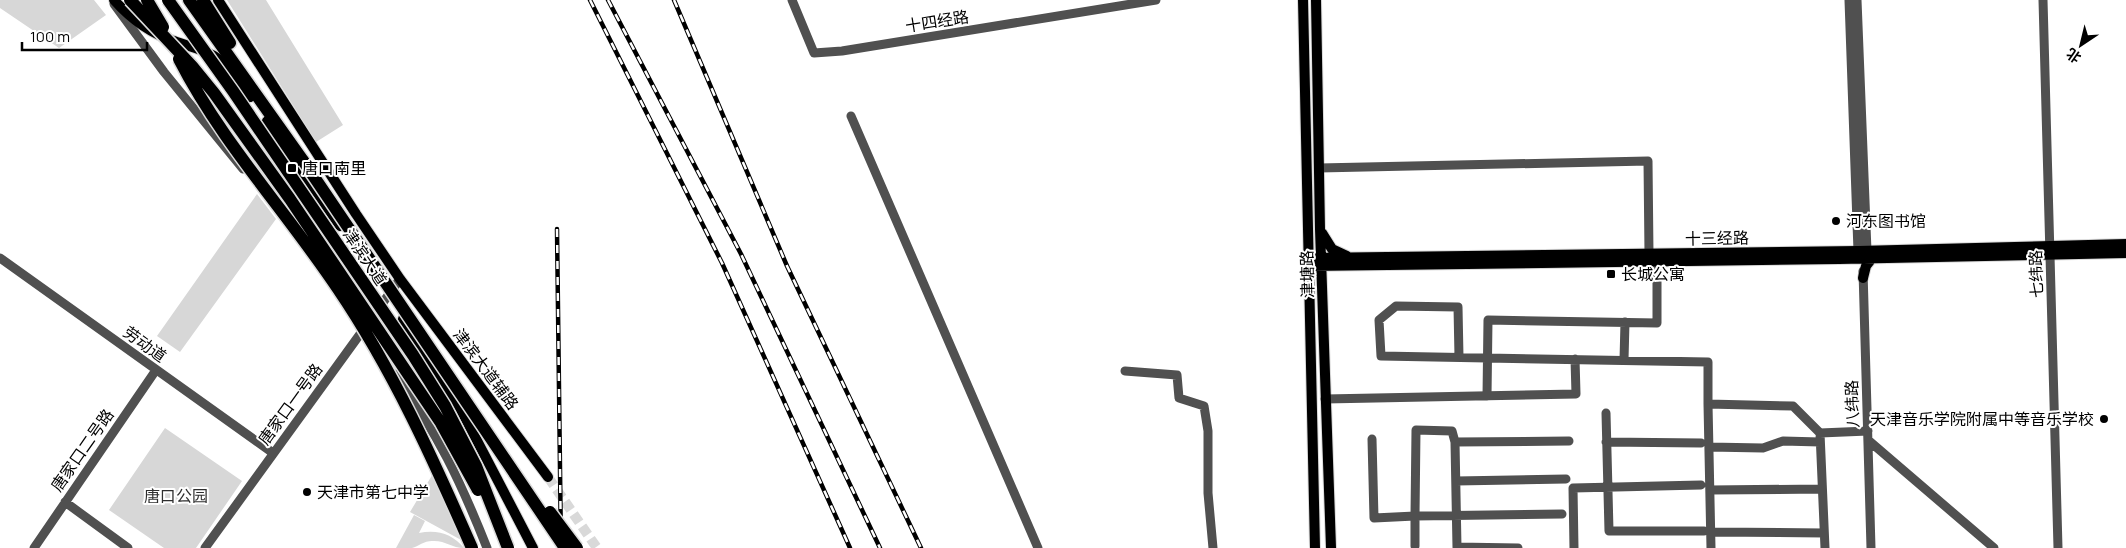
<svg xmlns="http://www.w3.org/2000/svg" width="2126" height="548" font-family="Manrope,'Noto Sans SC',sans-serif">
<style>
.green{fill:#d7d7d7}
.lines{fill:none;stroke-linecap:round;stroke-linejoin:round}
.major-tunnel{stroke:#d9d9d9;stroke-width:10;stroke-dasharray:10 5;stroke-linecap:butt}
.major-casing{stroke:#dbdbdb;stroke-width:12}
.highway-casing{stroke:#dbdbdb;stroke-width:15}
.minor{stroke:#505050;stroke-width:9}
.major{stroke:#000;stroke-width:10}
.highway{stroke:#000;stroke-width:12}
.rail-casing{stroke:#000;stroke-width:4.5}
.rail{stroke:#fff;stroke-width:2.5;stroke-dasharray:8;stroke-linecap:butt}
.highway-bridge-casing{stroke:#dbdbdb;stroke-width:15;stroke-linecap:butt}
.highway-bridge{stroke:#000;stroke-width:12}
.poi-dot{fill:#000;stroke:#fff;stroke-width:2}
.labels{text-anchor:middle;stroke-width:4;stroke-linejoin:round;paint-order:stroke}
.street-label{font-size:16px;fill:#000;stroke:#fff}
.poi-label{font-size:16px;fill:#000;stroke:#fff;text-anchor:start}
.park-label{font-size:16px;fill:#2e2e2e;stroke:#fff}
</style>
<rect width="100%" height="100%" fill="#fff"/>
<path class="green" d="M 0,0 L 94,0 L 106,15 L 59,48 L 0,8 Z
M 227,0 L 266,0 L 343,125 L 316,142 Z
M 257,194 L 276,219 L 180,352 L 157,336 Z
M 165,428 L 242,481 L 196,548 L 164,548 L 109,510 Z
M 434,472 L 463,541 L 410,512 Z
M 414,515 L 425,521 L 419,533 C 437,529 453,534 464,548 C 452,548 446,541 434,541 C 425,540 419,546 412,548 C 407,548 400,548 396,548 Z"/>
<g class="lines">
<path class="major-tunnel" d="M 548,477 L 597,548"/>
<g class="major-casing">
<path id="major" d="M 114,0 C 131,19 149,33 174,41 C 187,46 203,49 214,56 C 230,66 240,82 250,97
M 218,0 L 356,214 L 400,279 L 548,477
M 1303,0 L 1315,548
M 1316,0 L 1320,229 L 1331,548
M 267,121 L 340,226
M 1322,233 L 1332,249 L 1347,256
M 1308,258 L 1858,251 L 2126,244
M 1309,266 L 1839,259 L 2126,253
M 1863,278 L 1866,266 L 1874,256
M 403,319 L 460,408 L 533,548"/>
</g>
<g class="highway-casing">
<path id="highway" d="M 189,0 L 304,162
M 203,0 L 230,43"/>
</g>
<path class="minor" d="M 792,0 L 814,53 L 842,51 L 1156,0
M 1849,0 L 1858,251 L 1861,256
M 1857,0 L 1867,251 L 1864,256
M 2043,0 L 2058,548
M 114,4 L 164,72 L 243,169
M 851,116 L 1038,548
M 1319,168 L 1648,161 L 1649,254
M 0,258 L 273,453
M 1863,271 L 1871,548
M 1459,357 L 1458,307 L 1396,306 L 1379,320 L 1381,356 L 1487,358 L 1708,362 L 1708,404
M 1624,360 L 1625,322
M 1125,371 L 1177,375 L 1179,398 L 1204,406 L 1208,431 L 1208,493 L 1213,548
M 395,374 C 437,432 461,482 487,548
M 1487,396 L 1488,320 L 1657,323 L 1657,262
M 1325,399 L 1576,394 L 1575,359
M 1606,413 L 1609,531 L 1704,531
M 1820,433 L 1868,431
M 1372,439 L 1374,518 L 1415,516 L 1415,546
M 1868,440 L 1994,548
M 1455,442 L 1452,431 L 1416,430 L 1415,516 L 1562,514
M 1606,442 L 1701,443
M 1709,447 L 1763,448 L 1783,441 L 1820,442
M 1456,481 L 1566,479
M 1710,490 L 1822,489
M 65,502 L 128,548
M 1711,532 L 1824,533
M 34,548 L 156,370
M 205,548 L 400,279
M 1518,548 L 1457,547 L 1455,442 L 1569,441
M 1574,548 L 1573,488 L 1701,485
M 1711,548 L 1708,404 L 1793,406 L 1820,433 L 1825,548"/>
<use href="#major" class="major"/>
<use href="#highway" class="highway"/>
<g class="rail-casing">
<path id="rail" d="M 590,0 L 722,263 L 850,548
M 608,0 L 741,254 L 880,548
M 674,0 L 787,266 L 921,548
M 557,229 L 561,548"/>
</g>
<use href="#rail" class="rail"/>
<g class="highway-bridge-casing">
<path id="highway-bridge" d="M 130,0 L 192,66 L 214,93 L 290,199 L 441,423 L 478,490
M 147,0 L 163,27
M 168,0 L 233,91 L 413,355 L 445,406 L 476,466 L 508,548
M 179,59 C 222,143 286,211 338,289 C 393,370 433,459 472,548
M 304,162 L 565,548
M 550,512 L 577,548"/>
</g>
<use href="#highway-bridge" class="highway-bridge"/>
</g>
<g class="poi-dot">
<rect x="287" y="163" width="10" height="10" rx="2.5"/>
<circle cx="1836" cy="221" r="5"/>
<rect x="1606" y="269" width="10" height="10" rx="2.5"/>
<circle cx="2104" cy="419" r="5"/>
<circle cx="307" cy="492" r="5"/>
</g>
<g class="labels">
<g class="street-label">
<text transform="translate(937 21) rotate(-9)" y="6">十四经路</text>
<text transform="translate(1717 238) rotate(-1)" y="6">十三经路</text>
<text transform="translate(365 257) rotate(56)" y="6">津滨大道</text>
<text transform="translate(1307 274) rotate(-91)" y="6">津塘路</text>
<text transform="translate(2036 274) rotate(-92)" y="6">七纬路</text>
<text transform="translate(145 344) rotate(36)" y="6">劳动道</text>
<text transform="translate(486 369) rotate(53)" y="6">津滨大道辅路</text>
<text transform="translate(290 404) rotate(-54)" y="6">唐家口一号路</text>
<text transform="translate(1852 404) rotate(-92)" y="6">八纬路</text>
<text transform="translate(82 450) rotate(-55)" y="6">唐家口二号路</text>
</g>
<g class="poi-label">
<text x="302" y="174">唐口南里</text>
<text x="1846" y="227">河东图书馆</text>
<text x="1621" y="280">长城公寓</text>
<text x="2094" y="425" text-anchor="end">天津音乐学院附属中等音乐学校</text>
<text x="317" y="498">天津市第七中学</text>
</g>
<g class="park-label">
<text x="176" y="502">唐口公园</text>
</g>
</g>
<g transform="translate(2081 45) rotate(215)" stroke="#ffffff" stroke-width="4" paint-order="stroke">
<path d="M0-4L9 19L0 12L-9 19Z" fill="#000000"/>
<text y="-8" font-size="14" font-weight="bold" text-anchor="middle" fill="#000000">北</text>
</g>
<path d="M22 42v8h125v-8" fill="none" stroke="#000000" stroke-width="2.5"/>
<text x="30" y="42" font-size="15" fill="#000000" stroke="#ffffff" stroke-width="4" paint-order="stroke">100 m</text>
</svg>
